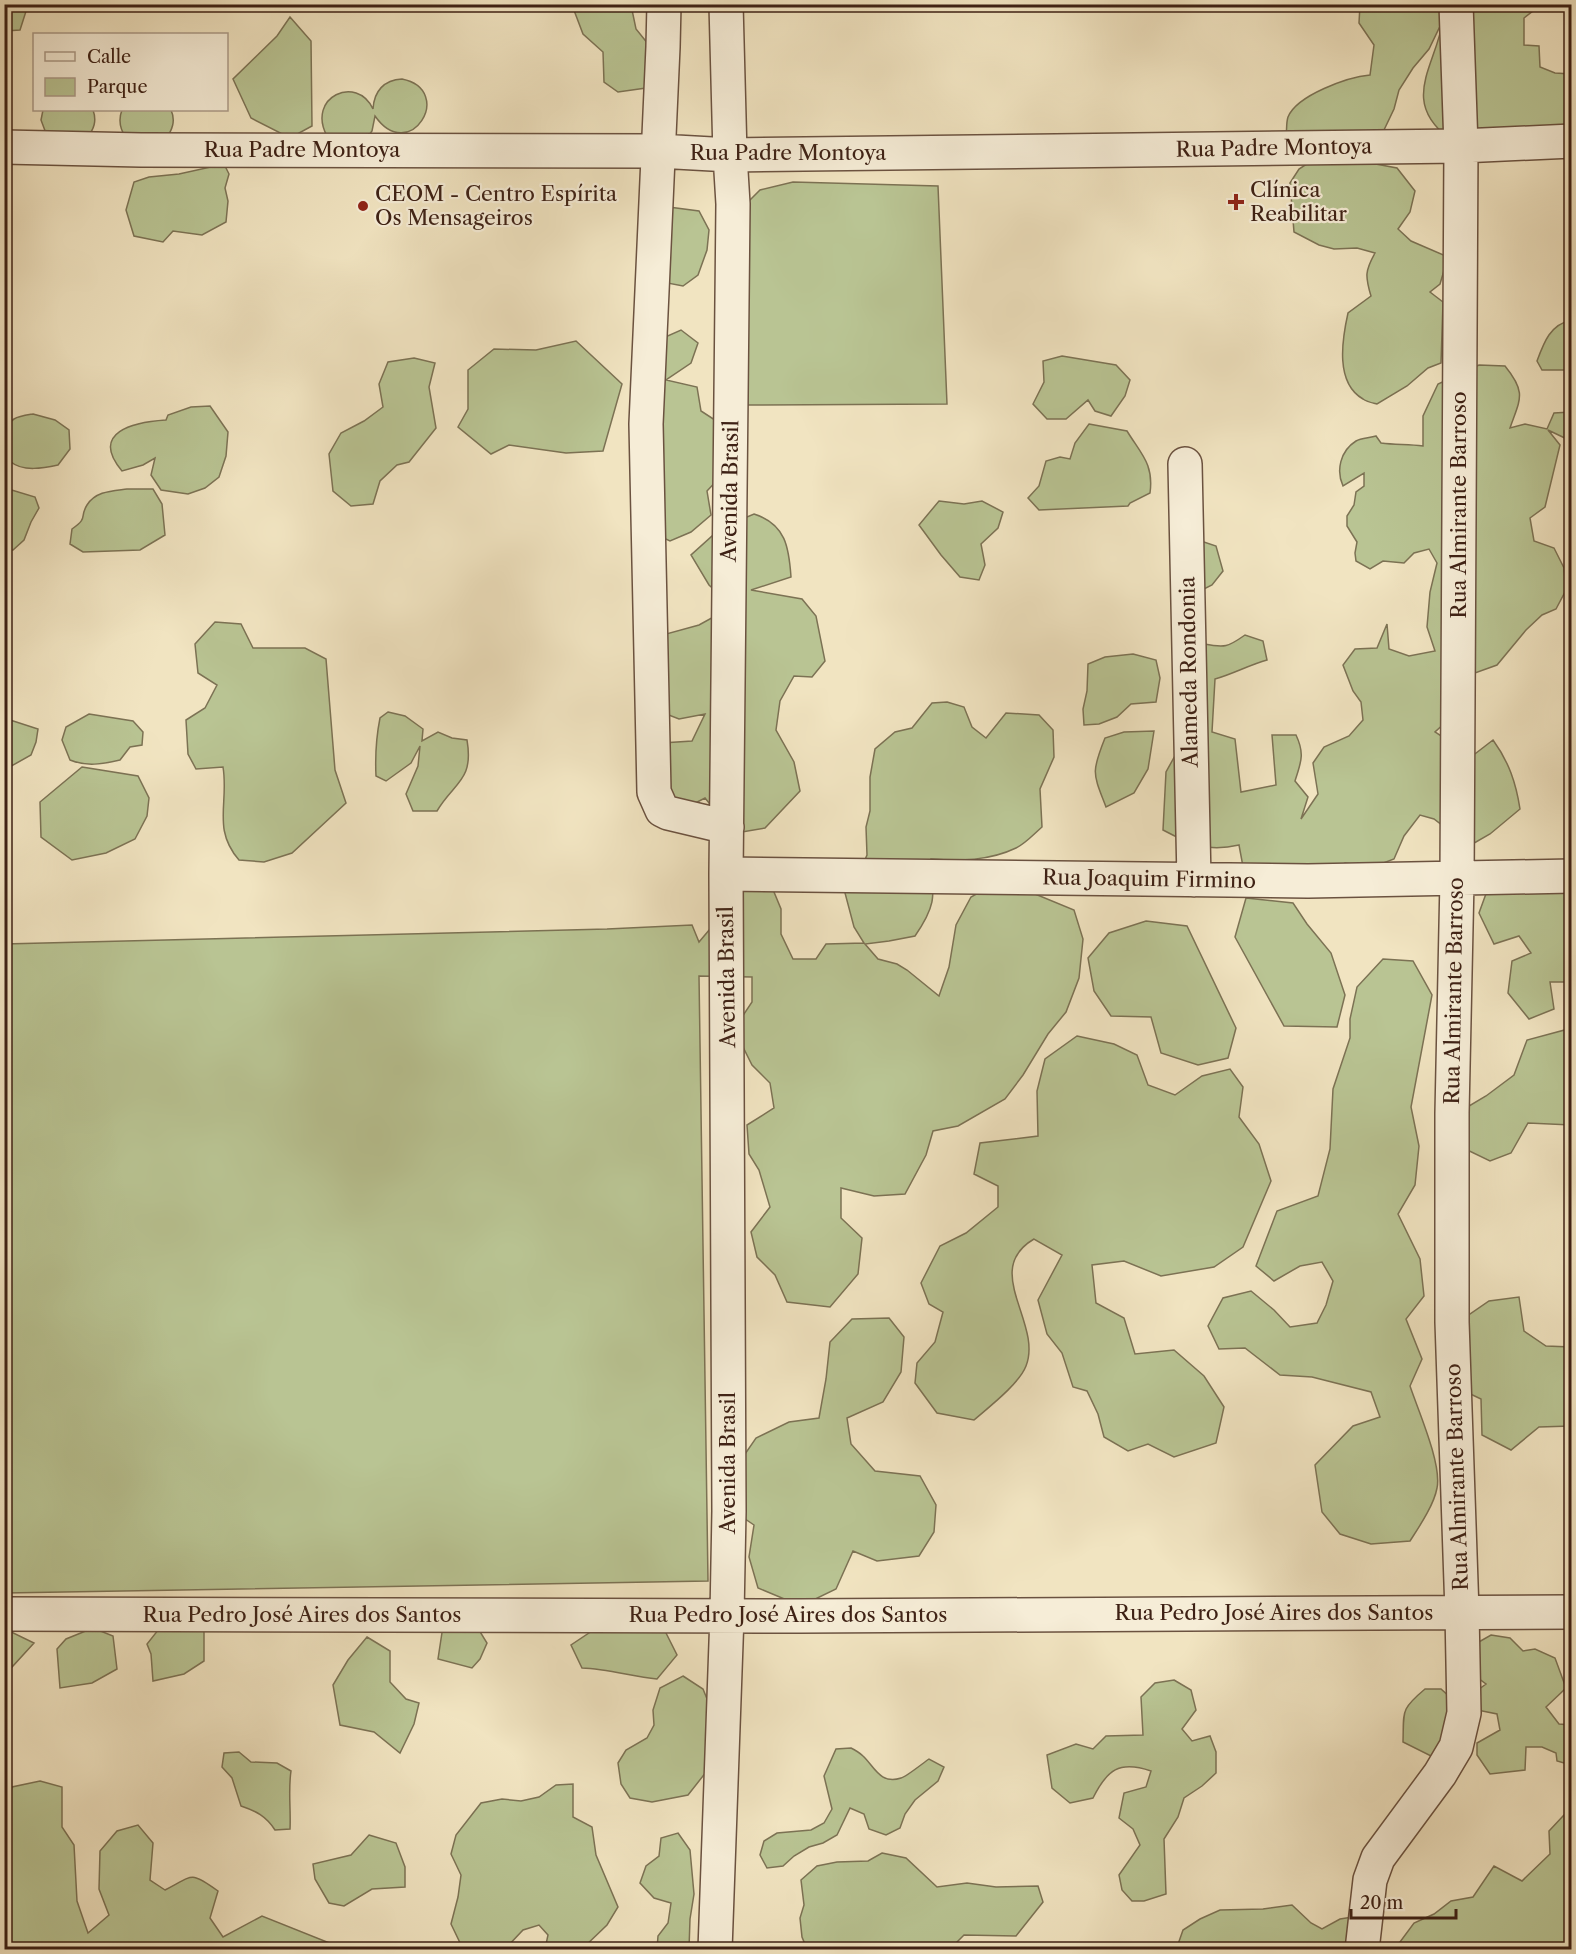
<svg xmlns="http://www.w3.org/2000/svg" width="1576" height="1954" font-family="'Libre Caslon Text',serif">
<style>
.green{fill:#b9c493;stroke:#7c7254;stroke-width:1.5}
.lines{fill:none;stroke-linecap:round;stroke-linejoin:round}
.minor-casing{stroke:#6b5240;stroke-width:36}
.minor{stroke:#f6edd7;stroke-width:33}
.poi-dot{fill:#8f2418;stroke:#f6edd7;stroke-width:2}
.labels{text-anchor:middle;stroke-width:4.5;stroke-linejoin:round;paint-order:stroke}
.street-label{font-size:21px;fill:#3e2115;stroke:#f6edd7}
.poi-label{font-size:21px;fill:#3e2115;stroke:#f6edd7;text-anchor:start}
</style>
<rect width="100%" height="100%" fill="#f1e4c1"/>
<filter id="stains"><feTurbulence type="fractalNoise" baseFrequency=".00333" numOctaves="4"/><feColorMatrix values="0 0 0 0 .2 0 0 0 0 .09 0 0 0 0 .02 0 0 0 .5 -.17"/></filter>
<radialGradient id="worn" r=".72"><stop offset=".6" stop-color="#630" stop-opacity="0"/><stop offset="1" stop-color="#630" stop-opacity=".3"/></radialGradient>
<path class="green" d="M 5,4 L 28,5 L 20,30 L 5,31 Z
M 572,5 L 631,5 L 636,29 L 661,60 L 653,87 L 618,92 L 604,82 L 603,52 L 583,34 Z
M 1360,5 L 1529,5 L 1537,8 L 1524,18 L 1524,45 L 1539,46 L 1540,67 L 1555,73 L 1571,74 L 1571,126 L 1450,139 C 1399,101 1436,66 1443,20 L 1429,49 L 1413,68 L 1399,90 L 1394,109 L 1383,132 L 1286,136 C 1287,131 1286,123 1288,117 C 1297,95 1348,77 1370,75 L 1374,45 L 1359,23 Z
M 290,17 L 311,41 L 312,126 L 290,138 L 251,118 L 233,79 L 277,36 Z
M 402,79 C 456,90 410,166 375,116 L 372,131 L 367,138 L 327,136 C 306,97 357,74 373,109 C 374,91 384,80 402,79 Z
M 43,110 L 93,110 C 97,121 94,129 87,138 L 47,136 L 41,120 Z
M 122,110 L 171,110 C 176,121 172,130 166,139 L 126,138 C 120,129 118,120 122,110 Z
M 1322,154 L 1397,168 L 1415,191 L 1410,212 L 1398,229 L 1411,241 L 1448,257 L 1440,284 L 1430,292 L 1443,302 L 1441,363 L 1428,368 L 1407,386 L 1377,404 C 1373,403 1367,402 1363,399 C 1335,383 1342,340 1348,313 L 1371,296 C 1365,276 1365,271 1375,253 L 1357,248 L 1334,249 L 1319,245 L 1294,232 L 1290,183 L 1299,169 Z
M 224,164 L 229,174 L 225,188 L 228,201 L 226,222 L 202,235 L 173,231 L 163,242 L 134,236 L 126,210 L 134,182 L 149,177 L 179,174 Z
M 793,182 L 938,186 L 947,404 L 745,405 L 742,208 L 760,190 Z
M 661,206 L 699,211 L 709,230 L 707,250 L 698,275 L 683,286 L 662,282 Z
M 1571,320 L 1571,370 L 1542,370 L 1537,361 C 1544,342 1550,325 1571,320 Z
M 681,330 L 698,343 L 691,363 L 666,380 L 697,387 L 701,411 L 718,422 L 722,475 L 707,491 L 711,515 L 691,532 L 670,541 L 657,535 L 663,338 Z
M 576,341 L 622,384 L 603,451 L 566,453 L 509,445 L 491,454 L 458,427 L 468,409 L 468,370 L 494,349 L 536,350 Z
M 1062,356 L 1116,365 L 1130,380 L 1125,396 L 1111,416 L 1095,411 L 1088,400 L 1066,419 L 1047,419 L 1033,404 L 1044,382 L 1043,361 Z
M 414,358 L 435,363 L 429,387 L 436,428 L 409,462 L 397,465 L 380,481 L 373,504 L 351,506 L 333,491 L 329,454 L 341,433 L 364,421 L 383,407 L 379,384 L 388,362 Z
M 1479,365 L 1505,366 C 1527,393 1520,399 1510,428 L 1525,424 L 1547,429 L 1554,413 L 1571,412 L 1571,441 L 1548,430 L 1560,445 L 1545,507 L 1530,518 L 1534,541 L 1554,548 L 1564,568 L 1566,590 L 1556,609 L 1542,615 L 1526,630 L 1497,665 L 1475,673 L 1453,661 L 1457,712 L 1435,732 L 1452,743 L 1467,760 L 1493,740 C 1509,762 1516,783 1520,809 L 1490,834 L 1469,846 L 1434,819 L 1420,815 L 1404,836 L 1394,859 L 1373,867 L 1345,863 L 1324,875 L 1244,872 L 1239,845 C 1208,852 1191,845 1163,830 L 1166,772 L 1177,752 L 1204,644 C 1225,648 1228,647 1245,635 L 1263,641 L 1267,660 C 1249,665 1233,674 1215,679 L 1212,732 L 1235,739 L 1241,792 L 1276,785 L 1272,735 L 1296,735 C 1305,754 1301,762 1295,781 L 1308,797 L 1301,819 L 1318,794 L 1313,763 L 1324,747 L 1349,736 L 1363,720 L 1361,702 L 1353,691 L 1343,665 L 1355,649 L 1377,648 L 1387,624 L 1389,649 L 1409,656 L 1435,651 L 1427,627 L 1430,592 L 1437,563 L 1429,549 L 1414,553 L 1404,563 L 1383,561 L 1370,569 L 1356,561 L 1355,553 L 1357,542 L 1347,526 L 1347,516 L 1354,505 L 1356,492 L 1364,486 L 1364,473 L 1343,486 C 1336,471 1340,451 1356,441 C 1361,438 1370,438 1376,436 L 1381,443 C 1396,445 1408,444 1423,446 L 1423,416 L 1438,384 Z
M 210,406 L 228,432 L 226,456 L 219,477 L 205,488 L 188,494 L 161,490 L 151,475 L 155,458 L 143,465 L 122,471 C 89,432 134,422 166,420 L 168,415 L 191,407 Z
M 33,414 L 55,420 L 69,430 L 70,449 L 58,465 C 44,468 23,472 11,462 C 0,453 2,426 14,419 C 19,416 27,415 33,414 Z
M 1089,424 L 1127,431 C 1141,454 1154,464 1150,493 L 1130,503 L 1128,506 L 1039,510 L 1028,498 L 1039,486 L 1046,461 L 1060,457 L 1070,459 L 1075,443 Z
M 5,488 L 35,497 L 39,508 L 31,522 L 24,540 L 13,550 L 5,550 Z
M 127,489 L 153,489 L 162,504 L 165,535 L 140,550 L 83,552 L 70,544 L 72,529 C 89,517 79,518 87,505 C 96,491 112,491 127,489 Z
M 939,501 L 964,504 L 982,501 L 1003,512 L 998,528 L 981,544 L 985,565 L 979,580 L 960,577 L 941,555 L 919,525 Z
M 754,514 C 786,524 789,548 791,577 L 751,590 L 802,599 L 816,616 L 825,661 L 812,677 L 794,676 L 780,701 L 776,730 L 794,762 L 800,791 L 765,828 L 742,832 L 718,814 L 705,798 L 680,811 L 647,796 L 662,743 L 692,741 L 705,714 L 679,719 L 643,705 L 666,634 L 699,625 L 719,614 L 722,597 L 709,585 L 691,555 L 721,528 Z
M 1186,536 L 1216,546 L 1223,571 L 1212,585 L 1188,597 Z
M 215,622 L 241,624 L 253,648 L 305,648 L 326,659 L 335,770 L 346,803 L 292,853 L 264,862 L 239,860 C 212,829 229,803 223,767 L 196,769 L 188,754 L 186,720 L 205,708 L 217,685 L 198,673 L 195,644 Z
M 1133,654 L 1156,660 L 1160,678 L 1156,702 L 1131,704 L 1117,717 L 1099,724 L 1084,725 L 1083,709 L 1087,691 L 1088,664 L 1105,657 Z
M 947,702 L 964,707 L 972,727 L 986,738 L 1006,713 L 1039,715 L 1053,730 L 1054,757 L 1040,789 L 1042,827 C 1034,834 1025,844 1016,848 C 989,861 960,861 931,859 C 934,896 937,904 915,936 L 889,941 L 865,944 L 878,959 L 897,964 L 907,970 L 939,996 L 949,967 L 956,925 L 971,897 L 1001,880 L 1074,910 L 1083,939 L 1079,978 L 1066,1012 L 1048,1034 L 1023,1075 L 1005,1099 L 958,1126 L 933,1131 L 926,1155 L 905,1194 L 874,1196 L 841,1188 L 841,1218 L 862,1238 L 858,1274 L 830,1307 L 787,1302 L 775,1275 L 757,1257 L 751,1232 L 770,1207 L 759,1170 L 749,1154 L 747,1125 L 774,1108 L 770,1083 L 752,1065 L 734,1029 L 752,1002 L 752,977 L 699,976 L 708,1581 L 5,1593 L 4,944 L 607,929 L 692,925 L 699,942 L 726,910 L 727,880 L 769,880 L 781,909 L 781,934 L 793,959 L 816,959 L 826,944 L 864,943 L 854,927 L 845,893 L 856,880 L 867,855 L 866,827 L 870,811 L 870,777 L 875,749 L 895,732 L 912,728 L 932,703 Z
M 388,712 L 405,716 L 423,729 L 422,741 L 438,732 L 452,738 L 467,740 C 474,781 454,782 437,811 L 413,811 L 406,794 L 418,766 L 420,746 L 411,763 L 386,781 L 376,776 C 375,755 376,738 380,718 Z
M 89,714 L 133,721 L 143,732 L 142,745 L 130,747 L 120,760 C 102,764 87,767 70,760 L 62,740 L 66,727 Z
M 4,718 L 38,729 L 36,742 L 31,755 L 6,769 L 4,769 Z
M 1154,731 L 1148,769 L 1134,793 L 1106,807 C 1093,773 1091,773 1105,738 L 1124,732 Z
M 82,767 L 138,776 L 149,798 L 147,816 L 135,839 L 106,853 L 72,860 L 41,837 L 40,802 Z
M 1571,868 L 1571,982 L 1550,982 L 1554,1009 L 1529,1019 L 1508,993 L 1512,961 L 1531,953 L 1519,936 L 1494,944 L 1479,913 L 1491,880 Z
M 1246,898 L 1293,903 L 1307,924 L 1331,953 L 1345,995 L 1337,1027 L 1284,1026 L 1235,937 Z
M 1146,921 L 1187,926 L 1236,1028 L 1228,1058 L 1198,1065 L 1161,1053 L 1151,1017 L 1111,1016 L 1094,991 L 1088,958 L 1109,933 Z
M 1383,959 L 1413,961 L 1432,995 L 1411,1107 L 1419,1146 L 1415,1185 L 1398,1214 L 1420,1259 L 1424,1296 L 1406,1319 L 1422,1359 L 1410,1386 C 1418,1410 1442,1464 1437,1488 C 1434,1505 1419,1527 1410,1541 L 1371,1544 L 1340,1534 L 1322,1512 L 1315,1465 L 1353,1426 L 1380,1417 L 1371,1392 L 1312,1377 L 1280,1375 L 1245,1348 L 1219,1349 L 1208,1326 L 1223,1298 L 1251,1291 L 1274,1310 L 1290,1327 L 1317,1323 L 1326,1305 L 1333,1281 L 1322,1262 L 1300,1266 L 1274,1281 L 1256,1266 L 1277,1211 L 1318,1196 L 1330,1149 L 1333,1089 L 1350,1038 L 1350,1019 L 1357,987 Z
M 1571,1022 L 1571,1125 L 1528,1123 L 1511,1153 L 1490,1161 L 1459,1146 L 1459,1112 L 1486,1096 L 1514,1075 L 1527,1040 L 1568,1029 Z
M 1077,1036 L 1114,1044 L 1137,1055 L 1148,1085 L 1175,1095 L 1202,1076 L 1230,1069 L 1243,1087 L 1239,1117 L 1259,1144 L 1271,1181 L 1243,1247 L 1214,1267 L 1161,1276 L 1124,1261 L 1092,1265 L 1096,1303 L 1124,1318 L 1135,1354 L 1174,1350 L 1204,1376 L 1224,1407 L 1216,1443 L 1174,1457 L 1148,1444 L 1128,1451 L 1104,1437 L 1098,1414 L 1087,1391 L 1073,1387 L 1062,1353 L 1047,1334 L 1038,1300 L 1062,1255 L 1034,1239 C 981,1270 1043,1323 1026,1366 C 1019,1384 989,1407 974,1420 L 937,1413 L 915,1383 L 917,1363 L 935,1342 L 943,1312 L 929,1304 L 921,1283 L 940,1246 L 966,1233 L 998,1207 L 998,1186 L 974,1174 L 980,1143 L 1038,1136 L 1037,1091 L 1045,1059 Z
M 1519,1297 L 1524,1331 L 1546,1346 L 1571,1347 L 1571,1426 L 1539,1427 L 1511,1450 L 1482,1435 L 1481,1399 L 1462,1390 L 1460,1321 L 1489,1301 Z
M 889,1318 L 904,1337 L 901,1372 L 883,1402 L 847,1418 L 851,1444 L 875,1471 L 920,1476 L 936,1505 L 934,1532 L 919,1556 L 877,1561 L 853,1551 L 836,1589 L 801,1606 L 758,1588 L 749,1557 L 754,1525 L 735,1512 L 734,1470 L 756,1438 L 789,1422 L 819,1418 L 826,1379 L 830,1342 L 852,1319 Z
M 166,1620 L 204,1631 L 204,1661 L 184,1674 L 153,1681 L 151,1654 L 147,1644 Z
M 4,1625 L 7,1630 L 34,1643 L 12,1667 L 5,1664 Z
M 443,1626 L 479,1630 L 487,1643 L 480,1659 L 472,1668 L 438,1659 Z
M 663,1627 L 677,1655 L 657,1679 C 631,1676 607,1669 582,1668 L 571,1645 L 592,1631 Z
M 93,1628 L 113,1636 L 117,1669 L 92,1683 L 60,1688 L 57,1649 L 66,1639 Z
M 1491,1635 L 1510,1638 L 1523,1651 L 1535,1649 L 1555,1658 L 1566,1688 L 1546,1707 L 1559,1724 L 1571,1725 L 1571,1765 L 1557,1761 L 1556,1753 L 1542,1747 L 1526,1747 L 1525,1770 L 1490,1774 L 1477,1755 L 1477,1743 L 1500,1730 L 1497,1714 L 1472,1709 L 1471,1695 L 1486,1684 L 1478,1678 L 1477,1643 Z
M 367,1637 L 390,1651 L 390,1682 L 406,1699 L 419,1703 L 414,1724 L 400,1753 L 374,1732 L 340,1725 L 333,1685 L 348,1660 Z
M 683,1676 L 703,1689 L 718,1726 L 714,1762 L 688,1795 L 652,1802 L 630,1798 L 621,1784 L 618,1763 L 626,1750 L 647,1738 L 654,1725 L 653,1710 L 660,1688 Z
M 1174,1680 L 1191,1690 L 1196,1710 L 1182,1729 L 1192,1741 L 1210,1736 L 1216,1752 L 1216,1773 L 1202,1786 L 1184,1798 L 1178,1817 L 1164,1839 L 1166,1894 L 1144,1901 L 1132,1901 L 1122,1890 L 1119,1875 L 1140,1845 L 1133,1829 L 1119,1818 L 1124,1793 L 1146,1787 L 1151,1771 C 1119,1760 1107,1770 1093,1798 L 1070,1803 L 1052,1788 L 1047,1755 L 1076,1744 L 1093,1749 L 1106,1736 L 1143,1735 L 1141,1697 L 1155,1683 Z
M 1425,1689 L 1441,1689 L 1462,1708 L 1435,1758 L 1403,1742 C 1404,1711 1400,1710 1425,1689 Z
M 851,1748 C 855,1750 860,1753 863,1756 C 874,1766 880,1785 901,1778 C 906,1777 923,1763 929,1759 L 944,1767 L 938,1781 L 915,1800 L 905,1814 L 900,1828 L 886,1835 L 869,1829 L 864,1814 L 850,1808 L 837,1835 L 823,1843 L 809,1847 L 794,1856 L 783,1866 L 767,1868 L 760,1855 L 764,1841 L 777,1833 L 811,1830 L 824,1823 L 832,1809 L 824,1776 L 836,1749 Z
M 239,1752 L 251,1762 L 277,1763 L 291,1771 C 288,1790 291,1809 290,1829 L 275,1830 C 266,1816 256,1811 241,1806 L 232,1778 L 222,1767 L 224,1753 Z
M 40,1781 L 62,1787 L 62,1827 L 74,1845 L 77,1901 L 88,1933 L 109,1915 L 99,1889 L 100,1851 L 117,1831 L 138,1825 L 153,1843 L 150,1880 L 165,1890 C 194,1875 190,1871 218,1891 L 210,1918 L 223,1937 L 262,1916 L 332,1944 L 332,1949 L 5,1949 L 4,1810 L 12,1787 Z
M 573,1784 L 573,1817 L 592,1827 L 596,1855 L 618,1907 L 607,1925 L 582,1949 L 545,1949 L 548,1935 L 539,1925 L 523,1930 L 505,1949 L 463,1949 L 451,1924 L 458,1897 L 461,1875 L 451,1854 L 456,1835 L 481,1803 L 502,1799 L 521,1801 L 539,1797 L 556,1785 Z
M 1571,1814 L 1571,1949 L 1397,1949 L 1397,1946 L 1414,1923 L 1434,1914 L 1451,1901 L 1473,1897 L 1494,1866 L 1522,1881 L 1550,1854 L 1549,1831 L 1564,1815 Z
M 678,1833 L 690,1850 L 694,1894 L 690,1919 L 689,1949 L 657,1949 L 658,1936 L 668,1923 L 671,1903 L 654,1898 L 640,1883 L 646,1866 L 659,1856 L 661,1838 Z
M 369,1835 L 396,1843 L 405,1867 L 405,1887 L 372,1889 L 344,1906 L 329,1903 L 315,1879 L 313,1864 L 351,1855 Z
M 882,1853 L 906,1858 L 937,1887 L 967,1883 L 996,1887 L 1038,1886 L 1043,1902 L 1016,1936 L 964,1935 L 950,1949 L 807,1949 L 802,1937 L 800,1918 L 804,1905 L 801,1880 L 817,1866 L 837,1862 L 868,1861 Z
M 1292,1905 L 1311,1923 L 1322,1929 L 1340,1919 L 1365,1915 L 1377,1949 L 1176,1950 L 1183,1930 L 1200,1919 L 1220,1910 L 1263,1909 Z"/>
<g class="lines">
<g class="minor-casing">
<path id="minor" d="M 664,4 L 663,47 L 646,424 L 654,792 L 662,810 L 668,813 L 727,827
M 4,147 L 141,150 L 658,151 L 730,155 L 1461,146 L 1572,141
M 1185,464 L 1194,880
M 726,874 L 1308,881 L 1572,876
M 4,1614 L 801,1616 L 1572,1612
M 715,1950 L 727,1615 L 729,1511 L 726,874 L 733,204 L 730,155 L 726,4
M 1362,1950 L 1370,1880 L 1378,1858 L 1440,1774 L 1456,1747 L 1464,1713 L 1462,1612 L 1452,1322 L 1452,1113 L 1457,880 L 1461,146 L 1456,4"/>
</g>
<use href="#minor" class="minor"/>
</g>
<g class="poi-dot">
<path d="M1233 193h6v6h6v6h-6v6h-6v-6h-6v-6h6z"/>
<circle cx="363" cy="206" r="6"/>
</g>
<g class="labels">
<g class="street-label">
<text transform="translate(1274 148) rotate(-1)" y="7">Rua Padre Montoya</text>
<text x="302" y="157">Rua Padre Montoya</text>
<text x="788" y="160">Rua Padre Montoya</text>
<text transform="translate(730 491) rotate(-89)" y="7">Avenida Brasil</text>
<text transform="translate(1459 505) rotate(-90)" y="7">Rua Almirante Barroso</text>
<text transform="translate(1189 672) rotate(-91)" y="7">Alameda Rondonia</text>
<text transform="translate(1149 879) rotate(1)" y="7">Rua Joaquim Firmino</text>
<text transform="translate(727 977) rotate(-91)" y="7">Avenida Brasil</text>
<text transform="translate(1454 991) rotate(-89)" y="7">Rua Almirante Barroso</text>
<text transform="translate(728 1463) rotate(-90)" y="7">Avenida Brasil</text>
<text transform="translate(1457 1477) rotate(-92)" y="7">Rua Almirante Barroso</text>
<text x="1274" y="1620">Rua Pedro José Aires dos Santos</text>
<text x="302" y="1622">Rua Pedro José Aires dos Santos</text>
<text x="788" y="1622">Rua Pedro José Aires dos Santos</text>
</g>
<g class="poi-label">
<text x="1250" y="197">Clínica<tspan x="1250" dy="24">Reabilitar</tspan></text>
<text x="375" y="201">CEOM - Centro Espírita<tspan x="375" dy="24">Os Mensageiros</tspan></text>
</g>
</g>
<rect width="1576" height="1954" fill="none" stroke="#f1e4c1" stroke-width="24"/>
<rect x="6" y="6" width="1564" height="1942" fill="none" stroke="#3e2115" stroke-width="3"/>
<rect x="12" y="12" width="1552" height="1930" fill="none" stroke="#3e2115" stroke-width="1.5"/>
<rect x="33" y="33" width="195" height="78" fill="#f6edd7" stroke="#ac9b89" stroke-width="1.5"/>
<rect x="45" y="52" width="30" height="9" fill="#f6edd7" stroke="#ac9b89" stroke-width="1.5"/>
<text x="87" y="63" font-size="18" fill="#3e2115">Calle</text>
<rect x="45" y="78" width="30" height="18" fill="#b9c493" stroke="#ac9b89" stroke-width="1.5"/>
<text x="87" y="93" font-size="18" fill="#3e2115">Parque</text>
<path d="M1351 1909v9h105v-9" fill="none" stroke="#3e2115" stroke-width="3"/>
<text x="1360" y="1909" font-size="18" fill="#3e2115" stroke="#f6edd7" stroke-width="4.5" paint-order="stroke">20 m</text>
<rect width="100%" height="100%" filter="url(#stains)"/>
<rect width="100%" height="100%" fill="url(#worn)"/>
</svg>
